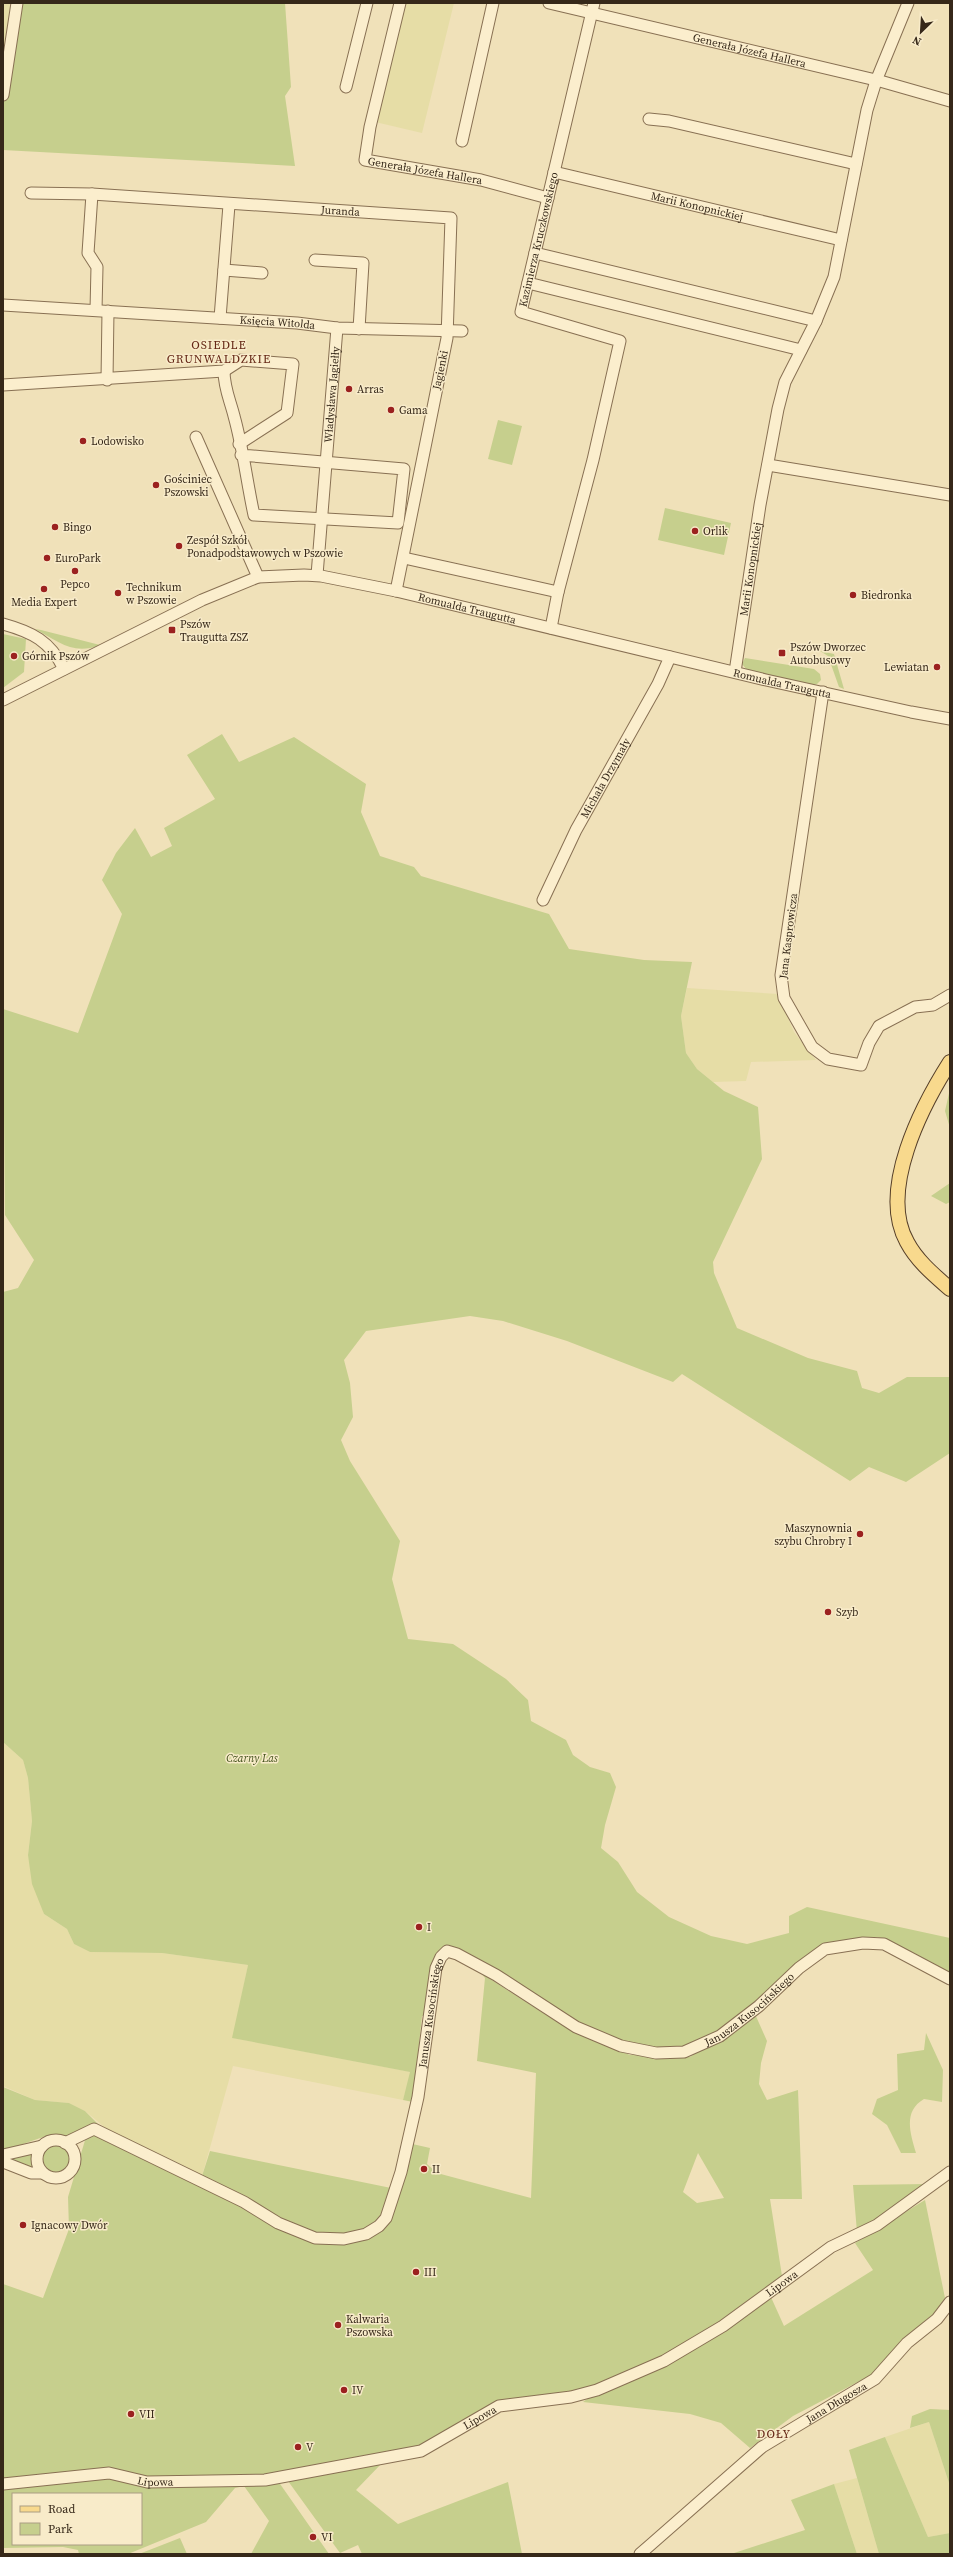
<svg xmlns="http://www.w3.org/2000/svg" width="953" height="2557" font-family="'Source Serif 4',serif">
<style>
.farmland{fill:#e6dda6}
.green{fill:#c6cf8d;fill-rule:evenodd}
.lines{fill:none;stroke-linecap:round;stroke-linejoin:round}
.minor-casing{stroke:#887053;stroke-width:13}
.major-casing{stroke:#553e28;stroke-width:16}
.minor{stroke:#fbeecd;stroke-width:11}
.major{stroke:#f8d98d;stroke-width:14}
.poi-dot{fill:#9b211f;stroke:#f8ebc9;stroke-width:1.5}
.labels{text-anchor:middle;stroke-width:3;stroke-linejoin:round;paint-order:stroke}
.street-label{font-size:11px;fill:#362819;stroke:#f8ebc9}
.poi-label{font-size:11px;fill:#362819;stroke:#f8ebc9;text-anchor:start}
.park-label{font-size:11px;font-style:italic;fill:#45531e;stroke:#f8ebc9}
.neighbourhood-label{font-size:12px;letter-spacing:1px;fill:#652816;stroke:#f8ebc9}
</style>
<rect width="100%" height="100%" fill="#f0e1b9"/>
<path class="farmland" d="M 3,3 L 17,3 L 3,95 Z
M 400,3 L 454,3 L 422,133 L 371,121 Z
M 687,988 L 778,994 L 794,1032 L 816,1060 L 751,1062 L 746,1081 L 713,1082 L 697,1069 L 686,1053 L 681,1016 Z
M 3,1742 L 23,1760 L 28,1778 L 32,1821 L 28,1855 L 44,1914 L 67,1929 L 74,1944 L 90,1952 L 162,1953 L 248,1965 L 233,2038 L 411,2072 L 403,2100 L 233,2066 L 202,2176 L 108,2130 L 85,2111 L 69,2103 L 35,2100 L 3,2086 Z
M 929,2422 L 950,2486 L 950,2533 L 928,2537 L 885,2437 Z
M 857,2478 L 879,2554 L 857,2554 L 834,2484 Z"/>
<path class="green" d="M 17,3 L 285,3 L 291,87 L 285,96 L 295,166 L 3,150 L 3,99 Z
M 498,420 L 522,426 L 512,465 L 488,459 Z
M 665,508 L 731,523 L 724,555 L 658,540 Z
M 35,629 L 41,630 L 100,645 C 73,656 58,641 35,629 Z
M 3,634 L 26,639 L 24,672 L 3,688 Z
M 820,651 L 834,654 L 844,689 L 839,687 L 828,656 Z
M 745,658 L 814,669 L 820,674 L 821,680 L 817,684 L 812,685 L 747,670 L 742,664 Z
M 222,734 L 239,762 L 294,737 L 366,784 L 361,812 L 380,856 L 414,867 L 421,876 L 549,914 L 569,949 L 644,960 L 692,962 L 681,1016 L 686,1053 L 697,1069 L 724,1091 L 758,1107 L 762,1159 L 713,1262 L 714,1273 L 737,1328 L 808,1358 L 857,1371 L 862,1388 L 879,1393 L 907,1377 L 950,1377 L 950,1453 L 906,1482 L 869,1467 L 850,1481 L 682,1374 L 673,1382 L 567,1341 L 503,1321 L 470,1316 L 366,1331 L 344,1360 L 350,1383 L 353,1417 L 341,1440 L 350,1461 L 400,1541 L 392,1579 L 408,1639 L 453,1644 L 506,1679 L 528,1700 L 531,1721 L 566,1740 L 573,1755 L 590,1767 L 610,1773 L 616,1787 L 605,1825 L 601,1848 L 618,1862 L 637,1892 L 669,1917 L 711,1936 L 747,1944 L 789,1933 L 789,1916 L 807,1907 L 950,1938 L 950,1976 L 877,1937 L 825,1948 L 719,2035 L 683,2052 L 656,2053 L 576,2027 L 457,1954 L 441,1957 L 429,2016 L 422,2016 L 413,2102 L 403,2100 L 410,2072 L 232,2038 L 248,1965 L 162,1953 L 90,1952 L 74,1944 L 67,1929 L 44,1914 L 32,1884 L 28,1855 L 32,1821 L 28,1778 L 23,1760 L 3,1742 L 3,1292 L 18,1288 L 34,1260 L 5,1215 L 3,1009 L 78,1033 L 122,914 L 102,880 L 116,853 L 135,828 L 151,857 L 172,846 L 164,828 L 215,799 L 187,755 Z
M 950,1089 L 950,1128 L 945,1111 Z
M 950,1183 L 950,1202 L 946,1204 L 931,1196 Z
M 481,1973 L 568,2029 L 630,2055 L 690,2057 L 755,2014 L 767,2041 L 761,2063 L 759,2084 L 767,2100 L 798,2090 L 802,2199 L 770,2199 L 782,2276 L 699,2336 L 770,2295 L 784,2326 L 873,2270 L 855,2243 L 925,2200 L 945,2298 L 939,2311 L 875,2373 L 793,2416 L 750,2448 L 721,2423 L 690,2414 L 583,2402 C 591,2395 622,2385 634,2378 L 500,2408 L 432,2451 L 383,2462 L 356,2490 L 398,2524 L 508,2482 L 522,2554 L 362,2554 L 358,2545 L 340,2553 L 288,2481 L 278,2481 L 329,2554 L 251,2554 L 269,2521 L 244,2486 L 235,2488 L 206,2522 L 128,2554 L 79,2554 L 78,2550 L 63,2547 L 3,2548 L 3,2284 L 43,2298 L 69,2229 L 68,2197 L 86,2137 L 97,2134 L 202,2176 L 210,2151 L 396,2189 L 408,2143 L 430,2148 L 427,2164 L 437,2173 L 531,2198 L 536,2073 L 477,2061 L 485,1978 ZM 698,2153 L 724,2198 L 697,2203 L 683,2192 ZM 13,2494 L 141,2494 L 141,2544 L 13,2544 Z
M 926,2033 L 943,2070 L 942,2102 L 924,2099 C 903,2111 910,2133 916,2153 L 901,2153 L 887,2125 L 872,2114 L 877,2099 L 898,2090 L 897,2054 L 924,2050 Z
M 3,2087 L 35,2100 L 69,2103 L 85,2111 L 98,2124 L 66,2137 L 46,2136 L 3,2151 Z
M42 2159a14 14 0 1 1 28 0a14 14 0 1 1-28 0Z
M 34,2152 L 35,2169 L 3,2157 Z
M 928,2184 L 857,2232 L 853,2185 Z
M 930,2409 L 950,2410 L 950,2486 L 929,2422 L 910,2428 L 912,2416 Z
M 885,2437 L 928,2537 L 950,2533 L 950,2554 L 879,2554 L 849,2450 Z
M 834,2484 L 857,2554 L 731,2554 L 805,2530 L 791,2500 Z
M 180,2538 L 187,2554 L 139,2554 Z"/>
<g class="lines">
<g class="minor-casing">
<g id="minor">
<path id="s1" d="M 400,3 L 370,127 L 365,160 L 481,180 L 548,198"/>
<path id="s2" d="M 549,3 L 880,81 L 950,101"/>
<path d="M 346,87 L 367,3"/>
<path d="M 3,95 L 17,3"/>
<path d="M 649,119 L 669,121 L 856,164"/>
<path d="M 462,141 L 493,3"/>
<path id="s3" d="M 554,172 L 841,240"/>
<path id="s4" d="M 31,193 L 92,194 L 451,218 L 447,338 L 396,591"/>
<path d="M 92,194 L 88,253 L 97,267 L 96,310"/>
<path d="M 535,253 L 816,321"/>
<path d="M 315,260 L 363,263 L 359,329"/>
<path d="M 224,270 L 262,273"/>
<path d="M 528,283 L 801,350"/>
<path id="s5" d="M 3,305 L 297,323 L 337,328 L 462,331"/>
<path d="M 220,318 L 229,205"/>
<path d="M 224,371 C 224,388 230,400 234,416 C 243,448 247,483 254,515 L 398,523 L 404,469 L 241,455"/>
<path d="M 107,380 L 108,311"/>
<path d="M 3,385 L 224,371 L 241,360 L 293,364 L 287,413 L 239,444"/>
<path d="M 196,437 L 258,577"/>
<path d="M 768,465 L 950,495"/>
<path d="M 404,558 L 558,592"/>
<path id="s6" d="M 317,575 L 337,328"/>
<path d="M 3,624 C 32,632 50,641 64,669"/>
<path id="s7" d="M 551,628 L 558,592 L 593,460 L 620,341 L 521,312 L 594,3"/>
<path id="s8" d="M 735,672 L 760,505 L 778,409 L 785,382 L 816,321 L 834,277 L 867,110 L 876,81 L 908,3"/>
<path d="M 823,692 L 781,975 L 784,998 L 812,1047 L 828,1059 L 861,1065 L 869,1043 L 879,1026 L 915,1007 L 933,1005 L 950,995"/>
<path id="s9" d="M 3,700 L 202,600 L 258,577 L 304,575 L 321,576 L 396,591 L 766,680 L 911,712 L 950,719"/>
<path id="s10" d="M 543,900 L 576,830 L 658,684 L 670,657"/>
<circle cx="56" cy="2159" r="19"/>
<path id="s11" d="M 65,2143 L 94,2129 L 244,2202 L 278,2223 L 315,2238 L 344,2239 L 366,2234 L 379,2226 L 386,2218 L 401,2172 L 418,2097 L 436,1968 L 441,1957 L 447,1951 L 457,1954 L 496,1975 L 576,2027 L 621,2046 L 656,2053 L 684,2052 L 720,2036 L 759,2006 L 799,1968 L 825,1949 L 863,1943 L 884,1944 L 950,1979"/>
<path d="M 3,2155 L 42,2146"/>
<path d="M 3,2162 L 31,2173 L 42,2173"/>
<path id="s12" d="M 3,2484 L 109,2473 L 147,2482 L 265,2480 L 421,2451 L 499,2406 L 571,2397 L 597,2390 L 664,2361 L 723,2326 L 831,2247 L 877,2225 L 950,2172"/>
<path id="s13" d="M 640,2554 L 762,2447 L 875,2379 L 907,2343 L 937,2319 L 950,2302"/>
</g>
</g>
<g class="major-casing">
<path id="major" d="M 950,1062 C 922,1106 878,1190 907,1242 C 917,1261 934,1275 950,1289"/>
</g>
<use href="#minor" class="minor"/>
<use href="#major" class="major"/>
</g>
<g class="poi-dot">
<circle cx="349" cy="389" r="4"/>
<circle cx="391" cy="410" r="4"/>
<circle cx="83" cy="441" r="4"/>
<circle cx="156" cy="485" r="4"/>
<circle cx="55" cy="527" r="4"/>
<circle cx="695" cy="531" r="4"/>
<circle cx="179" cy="546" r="4"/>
<circle cx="47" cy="558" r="4"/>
<circle cx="75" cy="571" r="4"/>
<circle cx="44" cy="589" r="4"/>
<circle cx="118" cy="593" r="4"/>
<circle cx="853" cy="595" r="4"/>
<rect x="168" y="626" width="8" height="8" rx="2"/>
<rect x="778" y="649" width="8" height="8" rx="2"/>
<circle cx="14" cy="656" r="4"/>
<circle cx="937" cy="667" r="4"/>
<circle cx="860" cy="1534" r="4"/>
<circle cx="828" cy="1612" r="4"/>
<circle cx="419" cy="1927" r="4"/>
<circle cx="424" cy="2169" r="4"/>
<circle cx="23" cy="2225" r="4"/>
<circle cx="416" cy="2272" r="4"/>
<circle cx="338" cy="2325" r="4"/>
<circle cx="344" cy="2390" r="4"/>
<circle cx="131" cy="2414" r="4"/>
<circle cx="298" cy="2447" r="4"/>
<circle cx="313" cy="2537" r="4"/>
</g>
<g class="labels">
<g class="street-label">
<text dy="4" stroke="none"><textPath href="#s2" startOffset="206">Generała Józefa Hallera</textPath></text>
<text dy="4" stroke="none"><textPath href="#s1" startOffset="222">Generała Józefa Hallera</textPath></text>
<text dy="4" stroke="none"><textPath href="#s3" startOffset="147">Marii Konopnickiej</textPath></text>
<text dy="4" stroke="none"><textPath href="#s4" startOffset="310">Juranda</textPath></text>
<text dy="4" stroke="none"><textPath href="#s7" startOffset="473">Kazimierza Kruczkowskiego</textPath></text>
<text dy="4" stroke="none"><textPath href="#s5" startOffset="275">Księcia Witolda</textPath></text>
<text transform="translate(440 370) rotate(-78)" y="4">Jagienki</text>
<text dy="4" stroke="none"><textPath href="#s6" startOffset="181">Władysława Jagiełły</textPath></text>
<text dy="4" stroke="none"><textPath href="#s8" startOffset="104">Marii Konopnickiej</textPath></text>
<text dy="4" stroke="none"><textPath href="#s9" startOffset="496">Romualda Traugutta</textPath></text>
<text dy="4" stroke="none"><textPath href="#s9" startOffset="820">Romualda Traugutta</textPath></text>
<text dy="4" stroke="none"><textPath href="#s10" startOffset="137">Michała Drzymały</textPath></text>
<text transform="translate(788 936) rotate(-83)" y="4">Jana Kasprowicza</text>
<text dy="4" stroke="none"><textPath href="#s11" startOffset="974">Janusza Kusocińskiego</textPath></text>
<text dy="4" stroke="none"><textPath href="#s11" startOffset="567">Janusza Kusocińskiego</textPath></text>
<text dy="4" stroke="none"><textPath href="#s12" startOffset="826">Lipowa</textPath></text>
<text dy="4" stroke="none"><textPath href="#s13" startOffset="249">Jana Długosza</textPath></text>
<text dy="4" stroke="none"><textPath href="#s12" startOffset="490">Lipowa</textPath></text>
<text dy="4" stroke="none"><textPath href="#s12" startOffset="154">Lipowa</textPath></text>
</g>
<g class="poi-label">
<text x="357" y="393">Arras</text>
<text x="399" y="414">Gama</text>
<text x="91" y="445">Lodowisko</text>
<text x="164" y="483">Gościniec<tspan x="164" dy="13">Pszowski</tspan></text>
<text x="63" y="531">Bingo</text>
<text x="703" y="535">Orlik</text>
<text x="187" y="544">Zespół Szkół<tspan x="187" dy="13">Ponadpodstawowych w Pszowie</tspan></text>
<text x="55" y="562">EuroPark</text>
<text x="75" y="588" text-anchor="middle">Pepco</text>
<text x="126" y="591">Technikum<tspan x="126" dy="13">w Pszowie</tspan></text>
<text x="861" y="599">Biedronka</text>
<text x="44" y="606" text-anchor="middle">Media Expert</text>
<text x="180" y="628">Pszów<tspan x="180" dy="13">Traugutta ZSZ</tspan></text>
<text x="790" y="651">Pszów Dworzec<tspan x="790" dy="13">Autobusowy</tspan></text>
<text x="22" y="660">Górnik Pszów</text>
<text x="929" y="671" text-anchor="end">Lewiatan</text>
<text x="852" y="1532" text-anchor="end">Maszynownia<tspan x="852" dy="13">szybu Chrobry I</tspan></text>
<text x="836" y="1616">Szyb</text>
<text x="427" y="1931">I</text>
<text x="432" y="2173">II</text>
<text x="31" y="2229">Ignacowy Dwór</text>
<text x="424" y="2276">III</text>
<text x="346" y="2323">Kalwaria<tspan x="346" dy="13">Pszowska</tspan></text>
<text x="352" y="2394">IV</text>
<text x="139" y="2418">VII</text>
<text x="306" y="2451">V</text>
<text x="321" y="2541">VI</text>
</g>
<g class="park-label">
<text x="252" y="1762">Czarny Las</text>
</g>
<g class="neighbourhood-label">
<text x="219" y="349">OSIEDLE<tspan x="219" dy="14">GRUNWALDZKIE</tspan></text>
<text x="774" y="2438">DOŁY</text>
</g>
</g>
<rect width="953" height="2557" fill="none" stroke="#362819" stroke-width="8"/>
<rect x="12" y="2493" width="130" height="52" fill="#f8ebc9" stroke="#aa9d83"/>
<rect x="20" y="2506" width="20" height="6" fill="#f8d98d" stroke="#aa9d83"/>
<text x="48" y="2513" font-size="12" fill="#362819">Road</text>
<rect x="20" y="2523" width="20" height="12" fill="#c6cf8d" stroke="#aa9d83"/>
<text x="48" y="2533" font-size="12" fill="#362819">Park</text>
<g transform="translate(921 32) rotate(205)" stroke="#f8ebc9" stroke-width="3" paint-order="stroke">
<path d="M0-3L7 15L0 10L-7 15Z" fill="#362819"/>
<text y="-6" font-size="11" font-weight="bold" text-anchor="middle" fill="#362819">N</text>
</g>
</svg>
